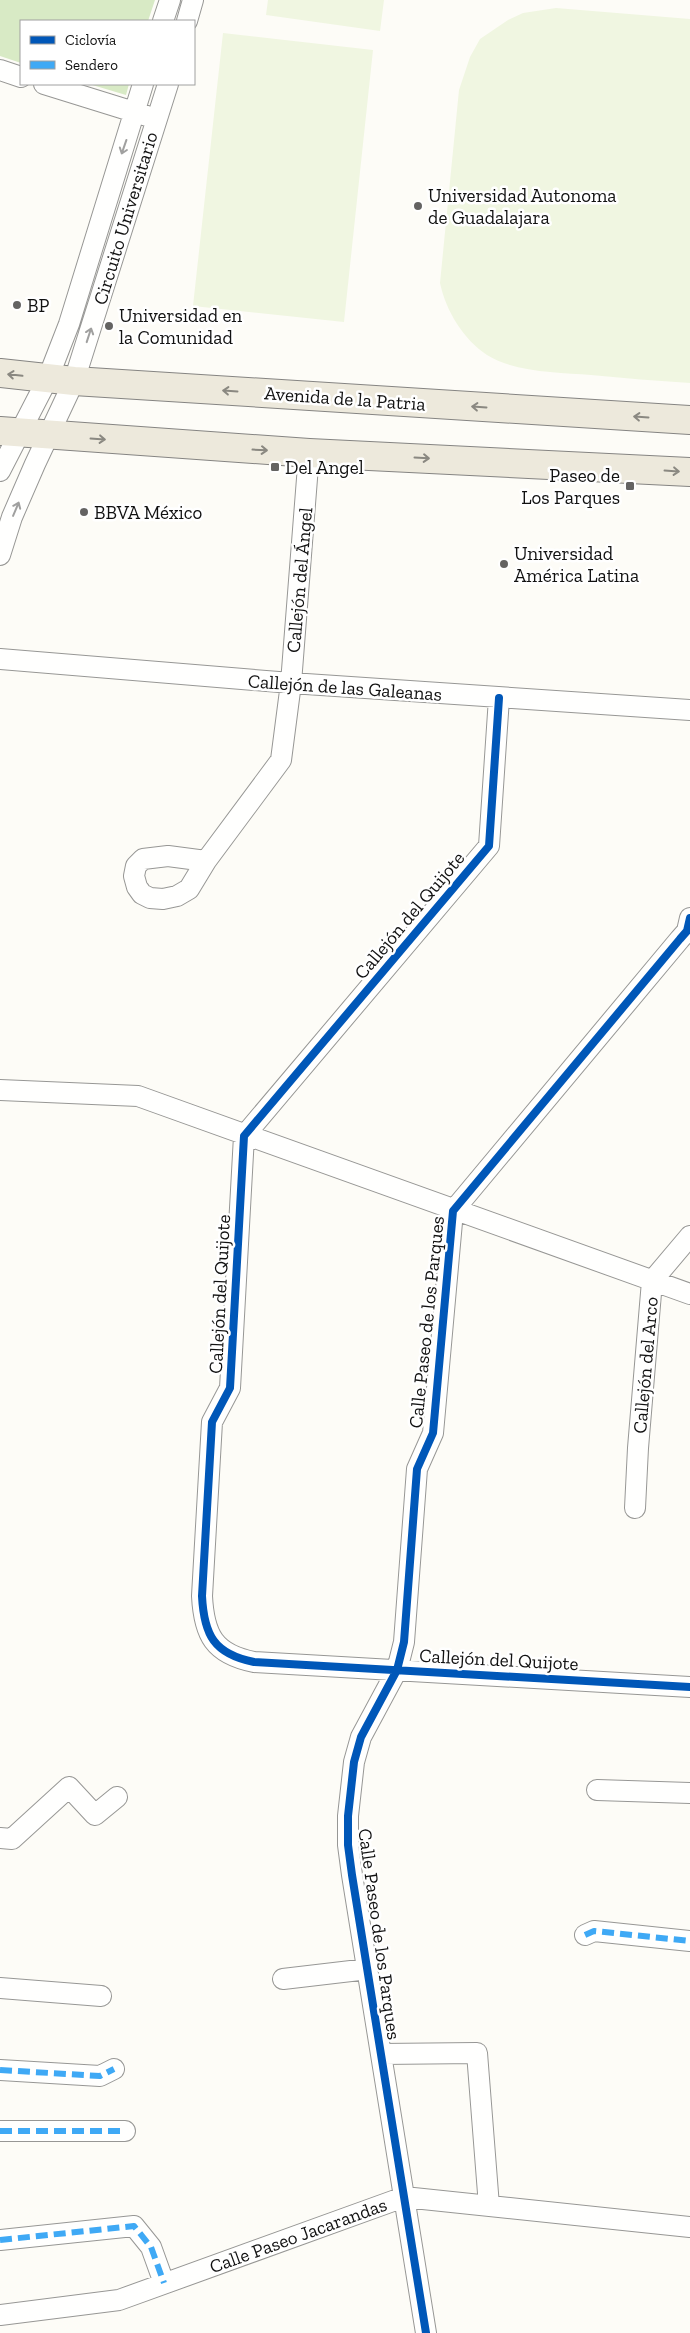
<svg xmlns="http://www.w3.org/2000/svg" width="690" height="2333" font-family="'Zilla Slab',serif">
<style>
.forest{fill:#d8eac5}
.pitch{fill:#f0f6e1}
.lines{fill:none;stroke-linecap:round;stroke-linejoin:round}
.street-casing{stroke:#979795;stroke-width:22}
.primary-casing{stroke:#858482;stroke-width:30}
.street{stroke:#fffffe;stroke-width:20}
.primary{stroke:#ede9dc;stroke-width:28}
.quiet{stroke:#3fa9f5;stroke-width:6;stroke-dasharray:12 6;stroke-linecap:butt}
.cycleway-casing{stroke:#fff;stroke-width:11}
.cycleway{stroke:#0057b8;stroke-width:8}
.oneway{stroke:#a0a09f}
.oneway2{stroke:#8a8881}
.poi-dot{fill:#646362;stroke:#fff;stroke-width:2}
.labels{text-anchor:middle;stroke-width:5;stroke-linejoin:round;paint-order:stroke}
.poi-label{font-size:19px;fill:#111;stroke:#fff;text-anchor:start}
.street-label{font-size:19px;fill:#111;stroke:#fff}
</style>
<rect width="100%" height="100%" fill="#fdfcf7"/>
<path class="forest" d="M 0,0 L 155,0 L 148,21 L 21,21 L 21,63 L 0,56 Z
M 89,84 L 129,84 L 126,95 Z"/>
<path class="pitch" d="M 268,0 L 384,0 L 380,31 L 266,15 Z
M 556,8 L 690,19 L 690,383 C 657,381 624,378 591,375 C 559,372 516,373 487,355 C 463,339 446,311 440,283 L 459,90 L 470,57 L 480,39 L 508,20 L 523,13 Z
M 223,33 L 373,50 L 344,322 L 193,306 Z"/>
<g class="lines">
<g class="street-casing">
<path id="street" d="M 163,21 L 170,0
M 187,21 L 193,0
M 0,70 L 21,77
M 44,84 L 147,116
M 0,471 L 48,378 L 69,324 L 143,84
M 0,555 L 12,517 L 35,464 L 74,381 L 168,84
M 0,659 L 291,683 L 690,710
M 499,698 L 489,846 L 244,1136 L 230,1388 L 212,1422 L 202,1596 C 204,1635 214,1654 254,1662 L 690,1687
M 206,861 L 168,856 L 143,859 L 136,866 L 134,876 L 137,887 L 142,894 L 150,898 L 163,899 L 177,896 L 189,889 L 206,861 L 281,760 L 291,683 L 309,453
M 0,1090 L 138,1096 L 690,1294
M 635,1508 L 638,1448 L 652,1281 L 690,1236
M 597,1790 L 690,1793
M 0,1838 L 12,1839 L 69,1787 L 95,1815 L 117,1797
M 585,1935 L 594,1931 L 690,1941
M 283,1979 L 368,1969
M 0,1988 L 101,1996
M 381,2054 L 477,2053 L 489,2206
M 0,2070 L 100,2076 L 114,2069
M 0,2131 L 125,2131
M 0,2240 L 134,2226 L 151,2247 L 164,2283
M 0,2315 L 119,2300 L 404,2197 L 690,2227
M 426,2333 L 352,1875 L 348,1845 L 348,1816 L 354,1762 L 361,1737 L 397,1670 L 404,1642 L 417,1469 L 433,1433 L 453,1211 L 680,939 L 687,931 L 690,918"/>
</g>
<g class="primary-casing">
<path id="primary" d="M 0,373 L 74,381 L 690,420
M 0,431 L 309,453 L 690,472"/>
</g>
<use href="#street" class="street"/>
<use href="#primary" class="primary"/>
<path class="quiet" d="M 585,1935 L 594,1931 L 690,1941
M 0,2070 L 100,2076 L 114,2069
M 0,2131 L 125,2131
M 0,2240 L 134,2226 L 151,2247 L 164,2283"/>
<g class="cycleway-casing">
<path id="cycleway" d="M 499,698 L 489,846 L 244,1136 L 230,1388 L 212,1422 L 202,1596 C 204,1635 214,1654 254,1662 L 690,1687
M 426,2333 L 352,1875 L 348,1845 L 348,1816 L 354,1762 L 361,1737 L 397,1670 L 404,1642 L 417,1469 L 433,1433 L 453,1211 L 680,939 L 687,931 L 690,918"/>
</g>
<use href="#cycleway" class="cycleway"/>
</g>
<defs><path id="oneway-shaft" d="M-6 0H5M1.5-3L5.5 0L1.5 3" fill="none" stroke-width="1.6" stroke-linecap="round" stroke-linejoin="round" transform="scale(1.25)"/></defs>
<g class="oneway">
<use href="#oneway-shaft" transform="translate(124 147) rotate(109)"/>
<use href="#oneway-shaft" transform="translate(89 335) rotate(-72)"/>
<use href="#oneway-shaft" transform="translate(16 509) rotate(-67)"/>
</g>
<g class="oneway2">
<use href="#oneway-shaft" transform="translate(15 375) rotate(-174)"/>
<use href="#oneway-shaft" transform="translate(230 391) rotate(-176)"/>
<use href="#oneway-shaft" transform="translate(479 407) rotate(-176)"/>
<use href="#oneway-shaft" transform="translate(641 417) rotate(-176)"/>
<use href="#oneway-shaft" transform="translate(98 439) rotate(4)"/>
<use href="#oneway-shaft" transform="translate(260 450) rotate(3)"/>
<use href="#oneway-shaft" transform="translate(422 458) rotate(3)"/>
<use href="#oneway-shaft" transform="translate(672 471) rotate(4)"/>
</g>
<g class="poi-dot">
<circle cx="418" cy="206" r="5"/>
<circle cx="17" cy="305" r="5"/>
<circle cx="109" cy="326" r="5"/>
<rect x="270" y="462" width="10" height="10" rx="2.5"/>
<rect x="625" y="481" width="10" height="10" rx="2.5"/>
<circle cx="84" cy="512" r="5"/>
<circle cx="504" cy="564" r="5"/>
</g>
<g class="labels">
<g class="poi-label">
<text x="428" y="202">Universidad Autonoma<tspan x="428" dy="22">de Guadalajara</tspan></text>
<text x="27" y="312">BP</text>
<text x="119" y="322">Universidad en<tspan x="119" dy="22">la Comunidad</tspan></text>
<text x="285" y="474">Del Angel</text>
<text x="620" y="482" text-anchor="end">Paseo de<tspan x="620" dy="22">Los Parques</tspan></text>
<text x="94" y="519">BBVA México</text>
<text x="514" y="560">Universidad<tspan x="514" dy="22">América Latina</tspan></text>
</g>
<g class="street-label">
<text transform="translate(125 218) rotate(-73)" y="7">Circuito Universitario</text>
<text transform="translate(345 398) rotate(4)" y="7">Avenida de la Patria</text>
<text transform="translate(299 580) rotate(-85)" y="7">Callejón del Ángel</text>
<text transform="translate(345 687) rotate(4)" y="7">Callejón de las Galeanas</text>
<text transform="translate(409 915) rotate(-50)" y="7">Callejón del Quijote</text>
<text transform="translate(219 1294) rotate(-87)" y="7">Callejón del Quijote</text>
<text transform="translate(426 1322) rotate(-84)" y="7">Calle Paseo de los Parques</text>
<text transform="translate(645 1365) rotate(-85)" y="7">Callejón del Arco</text>
<text transform="translate(499 1659) rotate(3)" y="7">Callejón del Quijote</text>
<text transform="translate(380 1934) rotate(82)" y="7">Calle Paseo de los Parques</text>
<text transform="translate(298 2235) rotate(-20)" y="7">Calle Paseo Jacarandas</text>
</g>
</g>
<rect x="20" y="20" width="175" height="65" fill="#ffffff" stroke="#a0a0a0"/>
<rect x="30" y="36" width="25" height="8" fill="#0057b8" stroke="#a0a0a0"/>
<text x="65" y="45" font-size="15" fill="#111111">Ciclovía</text>
<rect x="30" y="61" width="25" height="8" fill="#3fa9f5" stroke="#a0a0a0"/>
<text x="65" y="70" font-size="15" fill="#111111">Sendero</text>
</svg>
